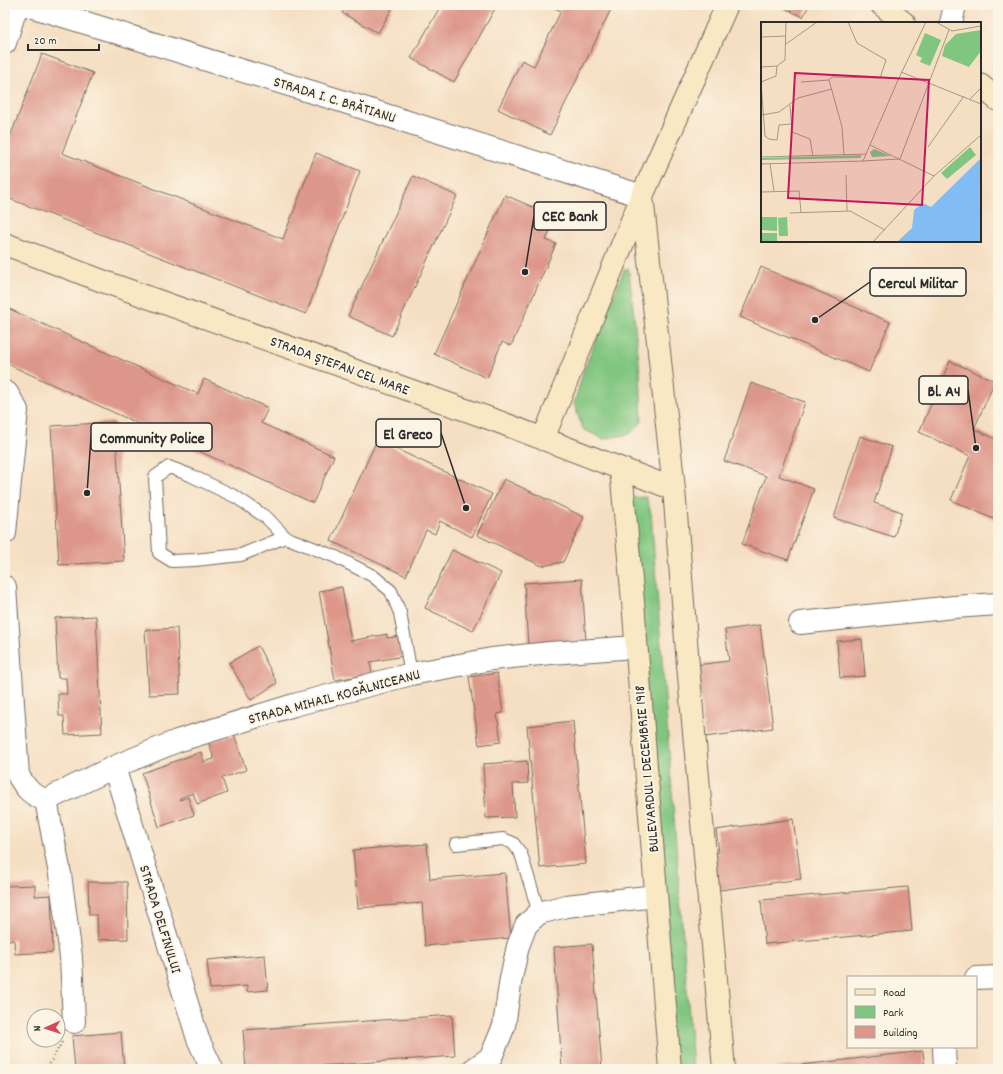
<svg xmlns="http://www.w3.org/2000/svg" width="1003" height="1074" font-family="Dekko,sans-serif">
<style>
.green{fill:#81c680;stroke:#567856}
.building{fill:#dd978a}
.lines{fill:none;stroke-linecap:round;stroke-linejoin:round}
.lane-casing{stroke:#726a60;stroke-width:14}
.street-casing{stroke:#726a60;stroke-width:24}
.secondary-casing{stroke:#726a60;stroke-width:24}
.path{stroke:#726a60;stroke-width:2.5;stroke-dasharray:1 3;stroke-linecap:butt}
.lane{stroke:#fff;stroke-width:12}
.street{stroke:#fff;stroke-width:22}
.secondary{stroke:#f8e8c3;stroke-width:22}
.labels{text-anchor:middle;stroke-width:4;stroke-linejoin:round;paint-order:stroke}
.street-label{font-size:15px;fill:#2b2b2b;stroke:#fcf5e5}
.inset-road{fill:none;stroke:#a49786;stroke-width:1}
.view{fill:#c2185b;fill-opacity:0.15;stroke:#c2185b;stroke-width:2}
.inset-edge{fill:none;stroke:#2b2b2b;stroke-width:2}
.leader{fill:none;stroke:#2b2b2b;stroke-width:1.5}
.callout-dot{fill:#2b2b2b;stroke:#fcf5e5;stroke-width:1.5}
.callout{fill:#fcf5e5;stroke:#2b2b2b;stroke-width:1.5}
.callout-label{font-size:16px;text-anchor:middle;font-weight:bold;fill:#2b2b2b}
</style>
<rect width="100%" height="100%" fill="#fcf5e5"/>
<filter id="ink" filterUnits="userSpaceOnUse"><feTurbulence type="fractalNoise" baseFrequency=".025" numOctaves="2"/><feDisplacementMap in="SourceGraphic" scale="8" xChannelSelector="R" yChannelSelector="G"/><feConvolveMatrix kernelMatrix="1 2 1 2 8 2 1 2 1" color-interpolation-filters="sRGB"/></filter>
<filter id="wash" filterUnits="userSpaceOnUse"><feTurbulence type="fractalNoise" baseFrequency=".012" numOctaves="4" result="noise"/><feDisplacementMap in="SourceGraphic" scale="16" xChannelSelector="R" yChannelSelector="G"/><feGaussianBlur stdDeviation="0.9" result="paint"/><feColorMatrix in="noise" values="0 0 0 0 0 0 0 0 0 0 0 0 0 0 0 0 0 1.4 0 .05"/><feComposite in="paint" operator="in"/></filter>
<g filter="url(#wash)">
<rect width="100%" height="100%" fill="#f5dfc3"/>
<path class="green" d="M 628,268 L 629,271 L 640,371 L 642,422 L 630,434 L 603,439 L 583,429 L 574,404 L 583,373 L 624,270 Z
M 646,497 L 651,513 L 693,1069 L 674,1069 L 630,498 Z"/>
<g id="blocks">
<path class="building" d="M 347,5 L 394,5 L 378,33 L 342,13 Z
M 441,5 L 497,5 L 454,82 L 411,58 Z
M 548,5 L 613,5 L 550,135 L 498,109 L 522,60 L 534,66 L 561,11 Z
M 778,5 L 809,5 L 803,17 Z
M 42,54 L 93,73 L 62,153 L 283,239 L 316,153 L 360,171 L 306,314 L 5,197 L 5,150 Z
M 413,176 L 457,196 L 392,336 L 348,316 Z
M 505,195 L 556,217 L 546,240 L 556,244 L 511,346 L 502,342 L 487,378 L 434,354 Z
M 761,267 L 890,322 L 869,372 L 740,317 Z
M 5,307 L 198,394 L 204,379 L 268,408 L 261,423 L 334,456 L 313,503 L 5,363 Z
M 950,361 L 995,381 L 974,429 L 998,440 L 998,515 L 996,520 L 951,500 L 970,456 L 919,432 Z
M 751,383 L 805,402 L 779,476 L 814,489 L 788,560 L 742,544 L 766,476 L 724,461 Z
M 115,422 L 124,561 L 59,565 L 51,426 Z
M 860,436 L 892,447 L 874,503 L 902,512 L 894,537 L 834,518 Z
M 377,440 L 492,494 L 472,537 L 440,521 L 435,534 L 426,530 L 406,576 L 331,541 Z
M 504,479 L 584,517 L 563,562 L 542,566 L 477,535 Z
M 452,550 L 501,573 L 473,631 L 425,608 Z
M 582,579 L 586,642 L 528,646 L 524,583 Z
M 342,587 L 351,641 L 387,634 L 387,638 L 400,636 L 404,656 L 370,662 L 372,674 L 335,680 L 319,591 Z
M 96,616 L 102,733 L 65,735 L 64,716 L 59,716 L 58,694 L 67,694 L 66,678 L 58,678 L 55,618 Z
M 760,625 L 773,728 L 705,737 L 696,665 L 729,661 L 725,630 Z
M 177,628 L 180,694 L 149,695 L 145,630 Z
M 862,639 L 865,676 L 840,678 L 837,641 Z
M 258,646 L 277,683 L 251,700 L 229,663 Z
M 497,673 L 503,713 L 497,714 L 501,742 L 479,745 L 469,677 Z
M 573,721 L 586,864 L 540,868 L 527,726 Z
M 234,734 L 246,770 L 222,778 L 227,793 L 197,804 L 193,793 L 180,798 L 180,800 L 188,797 L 194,815 L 159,827 L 142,773 L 201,752 L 204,762 L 214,759 L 209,743 Z
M 527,761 L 528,783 L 513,784 L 515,817 L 486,818 L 483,764 Z
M 793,819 L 801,879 L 713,891 L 708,854 L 719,852 L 716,830 Z
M 427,844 L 430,879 L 505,873 L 511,938 L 425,946 L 422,903 L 358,908 L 353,850 Z
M 88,882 L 127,882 L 128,939 L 98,940 L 97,915 L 89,915 Z
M 35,885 L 35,896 L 51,895 L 53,952 L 15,954 L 14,940 L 5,941 L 5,886 Z
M 908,887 L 912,931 L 765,944 L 761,900 Z
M 592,944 L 602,1069 L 562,1069 L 554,947 Z
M 265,955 L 268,990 L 247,992 L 247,986 L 210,989 L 207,960 Z
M 452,1015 L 455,1056 L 278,1069 L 246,1069 L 243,1030 Z
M 121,1032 L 124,1069 L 75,1069 L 72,1036 Z
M 923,1051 L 925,1069 L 775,1069 L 775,1068 Z"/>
</g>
</g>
<g filter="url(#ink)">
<use href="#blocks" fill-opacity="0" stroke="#726a60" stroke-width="1"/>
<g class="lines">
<g class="lane-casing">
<path id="lane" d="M 285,537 L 241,555 L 195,560 L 172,561 L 159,553 L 155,477 L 169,467 L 190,475 L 236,497 L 267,518 L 285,537 L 336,557 L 373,576 L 391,591 L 400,613 L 411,674
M 456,844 L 503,839 L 513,843 L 521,854 L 539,913"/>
</g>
<g class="street-casing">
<path id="street" d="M 27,5 L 335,99 L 642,196
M 951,23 L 955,5
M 5,43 L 17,5
M 5,392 L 7,393 L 17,410 L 5,533
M 5,587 L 18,775 C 26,789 31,795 46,800
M 800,623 L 954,607 L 998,604
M 114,767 L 198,1039 L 212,1069
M 46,800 L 114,767 L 177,741 L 294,705 L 411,674 L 492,659 L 550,653 L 636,647
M 46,800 L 60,874 L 71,957 L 74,1022
M 976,978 L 998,977
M 944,1047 L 945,1069
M 474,1069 L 491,1057 L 504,1026 L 511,978 L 518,946 L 526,925 L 539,913 L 566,906 L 656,896"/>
</g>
<g class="secondary-casing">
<path id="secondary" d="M 882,5 L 904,23
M 980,85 L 998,100
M 642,196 L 674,489 L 688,665 L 724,1069
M 5,244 L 105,282 L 494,420 L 674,489
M 543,439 L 642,196 L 727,5
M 621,469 L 633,602 L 670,1069"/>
</g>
<path class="path" d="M 39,1069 L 49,1065 L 62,1042"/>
<use href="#lane" class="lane"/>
<use href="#street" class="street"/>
<use href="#secondary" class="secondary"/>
</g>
</g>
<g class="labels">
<g class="street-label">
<text transform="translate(335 99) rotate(17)" y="5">STRADA I. C. BRĂTIANU</text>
<text transform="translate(340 365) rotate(20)" y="5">STRADA ȘTEFAN CEL MARE</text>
<text transform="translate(334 696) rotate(-15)" y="5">STRADA MIHAIL KOGĂLNICEANU</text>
<text transform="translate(646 769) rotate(-95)" y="5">BULEVARDUL 1 DECEMBRIE 1918</text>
<text transform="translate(161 919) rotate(73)" y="5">STRADA DELFINULUI</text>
</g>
</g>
<g transform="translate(761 22)">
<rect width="220" height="220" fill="#f5dfc3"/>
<path d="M 220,8 L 220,29 L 208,45 L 181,34 L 184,23 L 195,12 ZM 164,11 L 180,18 L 169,44 L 159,40 L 161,36 L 155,33 ZM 209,125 L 215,133 L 186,157 L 180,151 ZM 113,127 L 130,134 L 111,135 L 109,130 ZM 101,133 L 99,136 L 0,138 L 0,136 ZM 1,195 L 16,195 L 16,209 L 1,208 ZM 26,195 L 27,214 L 18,214 L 17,196 ZM 0,211 L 16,211 L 16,220 L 0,220 Z" fill="#81c680"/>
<path d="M 220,136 L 220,220 L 136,220 L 151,206 L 153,188 L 162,181 L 170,185 Z" fill="#81bcf3"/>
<path class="inset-road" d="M 175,0 L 191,9 L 220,4M 0,15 L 25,14M 25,22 L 56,0M 16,44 L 15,54 L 0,60 L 4,114 L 8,117 L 16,118 L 18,103 L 30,102M 0,45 L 16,44 L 24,38 L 25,0M 140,50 L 220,82M 68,58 L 81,105 L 83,133M 40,60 L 68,58 L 71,55 L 119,56 L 125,38 L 96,21 L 87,0M 209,77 L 220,66M 29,83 L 31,110 L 49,117 L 52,134M 1,93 L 18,90 L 37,76 L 71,67M 109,123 L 173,154M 167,125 L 203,74M 0,135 L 105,132M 139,137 L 188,8M 102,139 L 138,137M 0,142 L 102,139 L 137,58 L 165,0M 9,142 L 13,169M 85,153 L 86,189M 0,170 L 38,169 L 40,190M 29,191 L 89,189 L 124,208M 112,220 L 173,154 L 220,113"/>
<path class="view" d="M 34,51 L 168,58 L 161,183 L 27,176 Z"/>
<rect width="220" height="220" class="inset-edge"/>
</g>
<path class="leader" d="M525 272L534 216M815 320L870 282M976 448L968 390M466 508L441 433M87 493L91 437"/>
<g class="callout-dot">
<circle cx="525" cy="272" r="4"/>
<circle cx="815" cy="320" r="4"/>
<circle cx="976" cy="448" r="4"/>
<circle cx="466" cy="508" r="4"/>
<circle cx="87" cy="493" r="4"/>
</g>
<g class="callout">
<rect x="534" y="202" width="72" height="28" rx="4"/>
<rect x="870" y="268" width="96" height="28" rx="4"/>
<rect x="919" y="376" width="49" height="28" rx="4"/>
<rect x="376" y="419" width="65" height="28" rx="4"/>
<rect x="91" y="423" width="121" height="28" rx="4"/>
</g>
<g class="callout-label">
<text x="570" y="221">CEC Bank</text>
<text x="918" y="288">Cercul Militar</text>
<text x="944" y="396">Bl. A4</text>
<text x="408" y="439">El Greco</text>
<text x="152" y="443">Community Police</text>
</g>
<rect width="1003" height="1074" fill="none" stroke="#fcf5e5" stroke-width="20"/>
<rect x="847" y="976" width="130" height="72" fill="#fcf5e5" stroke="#a8a49b"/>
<rect x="855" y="989" width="20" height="6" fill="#f8e8c3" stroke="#a8a49b"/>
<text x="883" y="996" font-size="12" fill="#2b2b2b">Road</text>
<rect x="855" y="1006" width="20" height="12" fill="#81c680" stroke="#a8a49b"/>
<text x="883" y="1016" font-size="12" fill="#2b2b2b">Park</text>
<rect x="855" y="1026" width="20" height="12" fill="#dd978a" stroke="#a8a49b"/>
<text x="883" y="1036" font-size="12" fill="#2b2b2b">Building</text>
<g transform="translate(46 1028) rotate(267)"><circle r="19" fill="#fcf5e5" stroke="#a8a49b"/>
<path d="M0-3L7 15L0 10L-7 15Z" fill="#d1495b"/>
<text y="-6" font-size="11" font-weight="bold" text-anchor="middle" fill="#2b2b2b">N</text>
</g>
<path d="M28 44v6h71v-6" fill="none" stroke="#2b2b2b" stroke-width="2"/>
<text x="34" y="44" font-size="12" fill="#2b2b2b" stroke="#fcf5e5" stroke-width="3" paint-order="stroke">20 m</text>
</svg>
